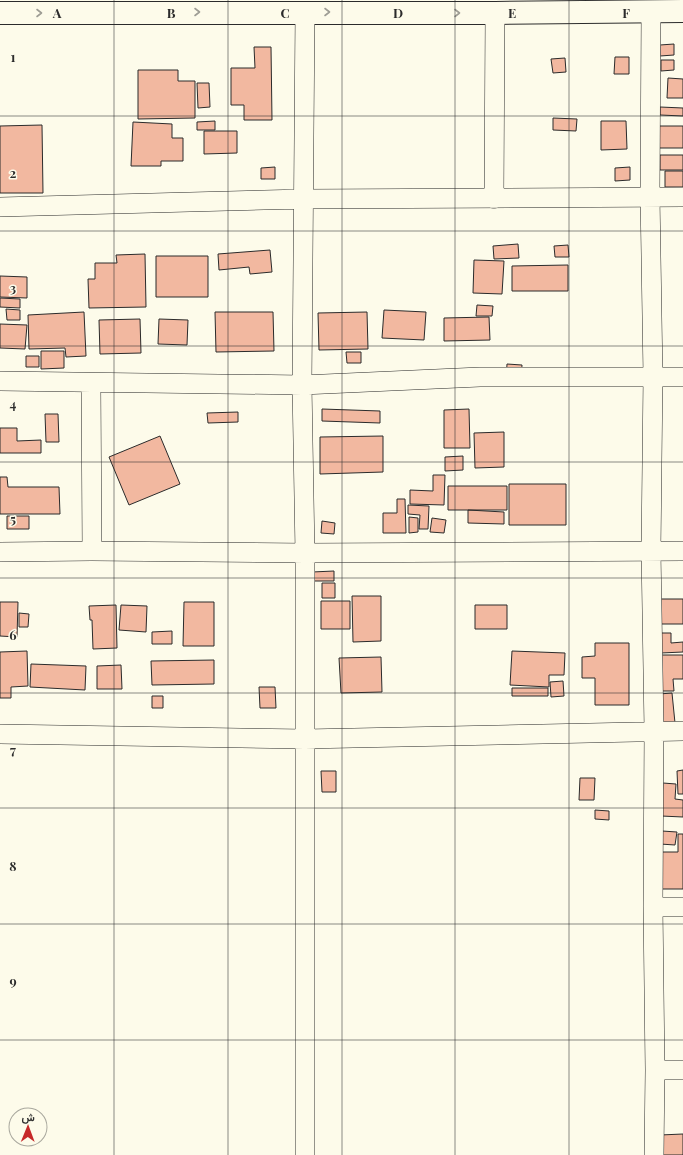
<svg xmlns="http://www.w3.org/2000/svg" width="683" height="1155" font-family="'Playfair Display',Vazirmatn,serif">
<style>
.building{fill:#f2b8a0;stroke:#2b2b2b}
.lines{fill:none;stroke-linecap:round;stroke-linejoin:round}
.street-casing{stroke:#2b2b2b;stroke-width:20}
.secondary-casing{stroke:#2b2b2b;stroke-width:24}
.street{stroke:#fdfbea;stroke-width:19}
.secondary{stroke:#fdfbea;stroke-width:22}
.oneway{stroke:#9e9d94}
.grid{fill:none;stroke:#2b2b2b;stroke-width:1;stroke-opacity:0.55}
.grid-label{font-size:13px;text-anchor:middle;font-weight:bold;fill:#2b2b2b;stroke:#fdfbea;stroke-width:3;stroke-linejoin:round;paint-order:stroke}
</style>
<rect width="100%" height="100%" fill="#fdfbea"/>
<path class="building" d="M 674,44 L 674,55 L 660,56 L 660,45 Z
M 254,47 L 271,47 L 272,120 L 244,120 L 244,105 L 231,105 L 231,68 L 255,68 Z
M 615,57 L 629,57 L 629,74 L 614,74 Z
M 565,58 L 566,72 L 553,73 L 551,59 Z
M 661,60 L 674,60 L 674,70 L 661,71 Z
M 138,70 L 178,70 L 178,81 L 195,81 L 195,118 L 138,119 Z
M 668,78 L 683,79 L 683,98 L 667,98 Z
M 197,83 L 209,83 L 210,107 L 198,108 Z
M 660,107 L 683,108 L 683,116 L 660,115 Z
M 553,118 L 577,119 L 576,131 L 553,130 Z
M 215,121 L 215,130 L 197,130 L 197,122 Z
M 601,121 L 626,121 L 627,149 L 601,150 Z
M 133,122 L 172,124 L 172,138 L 183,138 L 183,161 L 161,161 L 161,166 L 131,166 Z
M 42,125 L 43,193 L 0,193 L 0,126 Z
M 659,126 L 683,126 L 683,148 L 659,148 Z
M 204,131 L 237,131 L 237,153 L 204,154 Z
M 660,155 L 683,155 L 683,170 L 660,170 Z
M 275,167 L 275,179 L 261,179 L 261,168 Z
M 630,167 L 630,180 L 615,181 L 615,168 Z
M 665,171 L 683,171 L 683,187 L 665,187 Z
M 518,244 L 519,258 L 494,259 L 493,246 Z
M 568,245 L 569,257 L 555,257 L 554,246 Z
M 270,250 L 272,272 L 250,274 L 249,267 L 219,270 L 218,254 Z
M 145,254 L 146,307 L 89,308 L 88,279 L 95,279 L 95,263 L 117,263 L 116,255 Z
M 156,256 L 208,256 L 208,297 L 156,297 Z
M 474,260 L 504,261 L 502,294 L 473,293 Z
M 568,265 L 568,291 L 512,291 L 512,266 Z
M 0,276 L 27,277 L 27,298 L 0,297 Z
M 0,298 L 20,299 L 20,308 L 0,307 Z
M 477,305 L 493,306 L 492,316 L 476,316 Z
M 6,309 L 20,310 L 20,320 L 7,320 Z
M 384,310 L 426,312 L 424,340 L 382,338 Z
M 84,312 L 86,356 L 66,357 L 65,348 L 29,349 L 28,315 Z
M 215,312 L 273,312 L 274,351 L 216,352 Z
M 367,312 L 368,349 L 319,350 L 318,313 Z
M 489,317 L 490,340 L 444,341 L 444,318 Z
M 140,319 L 141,353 L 100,354 L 99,320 Z
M 159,319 L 188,320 L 187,345 L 158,344 Z
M 0,324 L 27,325 L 25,349 L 0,348 Z
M 41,351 L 64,351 L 64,368 L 41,369 Z
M 346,352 L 361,352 L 361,363 L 347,363 Z
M 26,356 L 39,356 L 39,367 L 26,367 Z
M 507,364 L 522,365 L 521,381 L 506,380 Z
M 322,409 L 380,411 L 380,423 L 322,421 Z
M 469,409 L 470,448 L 444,448 L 444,410 Z
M 238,412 L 238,422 L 208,423 L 207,413 Z
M 45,414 L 58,414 L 59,442 L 46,442 Z
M 0,428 L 17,428 L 17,441 L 41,440 L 41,453 L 0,453 Z
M 504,432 L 504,467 L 475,468 L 474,433 Z
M 160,436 L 180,484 L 129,505 L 109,457 Z
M 383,436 L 383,472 L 320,474 L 320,437 Z
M 463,456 L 463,470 L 445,471 L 445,457 Z
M 433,475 L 445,475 L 444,505 L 410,504 L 410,490 L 433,491 Z
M 0,477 L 7,477 L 8,487 L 59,487 L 60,514 L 0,514 Z
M 509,484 L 566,484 L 566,525 L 509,525 Z
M 448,486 L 507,486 L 507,510 L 448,510 Z
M 397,499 L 405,499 L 406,533 L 383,533 L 383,513 L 397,513 Z
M 408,505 L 429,506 L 428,529 L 419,529 L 420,515 L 408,514 Z
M 468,510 L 504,512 L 504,524 L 468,523 Z
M 7,516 L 29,516 L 29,529 L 7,529 Z
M 409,517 L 418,518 L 418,532 L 409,533 Z
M 432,518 L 446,520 L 444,533 L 430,532 Z
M 322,521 L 335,523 L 334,534 L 321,533 Z
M 334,571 L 334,581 L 312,581 L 312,572 Z
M 322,583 L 335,583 L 335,598 L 322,598 Z
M 352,596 L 381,596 L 381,641 L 353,642 Z
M 660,599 L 683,599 L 683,624 L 660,624 Z
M 321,601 L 350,601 L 350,629 L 321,629 Z
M 0,602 L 18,602 L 17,637 L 0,636 Z
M 184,602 L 214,602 L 214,646 L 183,646 Z
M 116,605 L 117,648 L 93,649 L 92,620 L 90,620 L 89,606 Z
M 121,605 L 147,606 L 146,632 L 119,630 Z
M 475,605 L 507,605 L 507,629 L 475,629 Z
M 19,613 L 29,614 L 28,627 L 19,627 Z
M 172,631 L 172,644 L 152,644 L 152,632 Z
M 660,633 L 671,633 L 671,643 L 683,642 L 683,652 L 661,653 Z
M 595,643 L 629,643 L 629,705 L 595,705 L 595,678 L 582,678 L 582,657 L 595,656 Z
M 27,651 L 28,686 L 11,687 L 11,698 L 0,698 L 0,652 Z
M 512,651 L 565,653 L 564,675 L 549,675 L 549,687 L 510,685 Z
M 659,655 L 683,655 L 683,679 L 673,679 L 674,691 L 660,691 Z
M 381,657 L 382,692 L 341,693 L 339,658 Z
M 214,660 L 214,684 L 152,685 L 151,661 Z
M 31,664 L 86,666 L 85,690 L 30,687 Z
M 121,665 L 122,689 L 97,689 L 97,666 Z
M 563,681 L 564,696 L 551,697 L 550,682 Z
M 259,687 L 275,687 L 276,708 L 260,708 Z
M 512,688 L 548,688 L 548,696 L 512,696 Z
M 672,693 L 675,723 L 662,724 L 659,694 Z
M 152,696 L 163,696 L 163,708 L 152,708 Z
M 683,770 L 683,794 L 678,794 L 677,771 Z
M 321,771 L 336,771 L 336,792 L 322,792 Z
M 580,778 L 595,778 L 594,800 L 579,800 Z
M 663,783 L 676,784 L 675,799 L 683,800 L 683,817 L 661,816 Z
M 595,810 L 609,811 L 609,820 L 595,819 Z
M 662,831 L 677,832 L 675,845 L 660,844 Z
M 678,834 L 683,834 L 683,889 L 659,889 L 659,852 L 678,852 Z
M 683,1134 L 683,1155 L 660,1155 L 660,1135 Z"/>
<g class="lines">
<g class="street-casing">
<path id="street" d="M 651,11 L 650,196 L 653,376 L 651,551 L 654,730 L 653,907 L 655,1070 L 654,1155
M 494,199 L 495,13
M 0,207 L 304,199 L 683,197
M 0,381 L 302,385 L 480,377 L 683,377
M 91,383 L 92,551
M 0,552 L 92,551 L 305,553 L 683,551
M 0,734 L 305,739 L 683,731
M 653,907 L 683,907
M 655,1070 L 683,1070
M 305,1155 L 305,553 L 302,385 L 305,12"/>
</g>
<g class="secondary-casing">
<path id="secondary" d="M 0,13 L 495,13 L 683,11"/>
</g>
<use href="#street" class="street"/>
<use href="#secondary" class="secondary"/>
</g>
<defs><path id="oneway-chevron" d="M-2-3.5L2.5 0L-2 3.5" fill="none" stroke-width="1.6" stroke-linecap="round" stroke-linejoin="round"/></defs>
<g class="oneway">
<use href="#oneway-chevron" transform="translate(197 12)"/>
<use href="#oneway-chevron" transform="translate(327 12)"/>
<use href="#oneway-chevron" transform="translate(39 13)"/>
<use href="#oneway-chevron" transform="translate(457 13)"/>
</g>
<path class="grid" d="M 114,0 L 114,1155M 228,0 L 228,1155M 342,0 L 342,1155M 455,0 L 455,1155M 569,0 L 569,1155M 0,116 L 683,116M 0,231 L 683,231M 0,346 L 683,346M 0,462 L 683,462M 0,578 L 683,578M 0,693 L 683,693M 0,808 L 683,808M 0,924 L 683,924M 0,1040 L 683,1040"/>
<g class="grid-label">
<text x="57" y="18">A</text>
<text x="171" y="18">B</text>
<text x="285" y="18">C</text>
<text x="398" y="18">D</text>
<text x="512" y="18">E</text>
<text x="626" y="18">F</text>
<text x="13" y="62">1</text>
<text x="13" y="178">2</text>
<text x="13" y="293">3</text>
<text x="13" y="409">4</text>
<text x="13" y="524">5</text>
<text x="13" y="640">6</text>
<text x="13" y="755">7</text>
<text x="13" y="871">8</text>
<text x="13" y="986">9</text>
</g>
<g transform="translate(28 1127) rotate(1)"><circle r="19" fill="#fdfbea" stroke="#a9a89e"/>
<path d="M0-3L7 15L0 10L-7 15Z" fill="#c62828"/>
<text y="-6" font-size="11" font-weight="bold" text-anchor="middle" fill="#2b2b2b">ش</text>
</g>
</svg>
